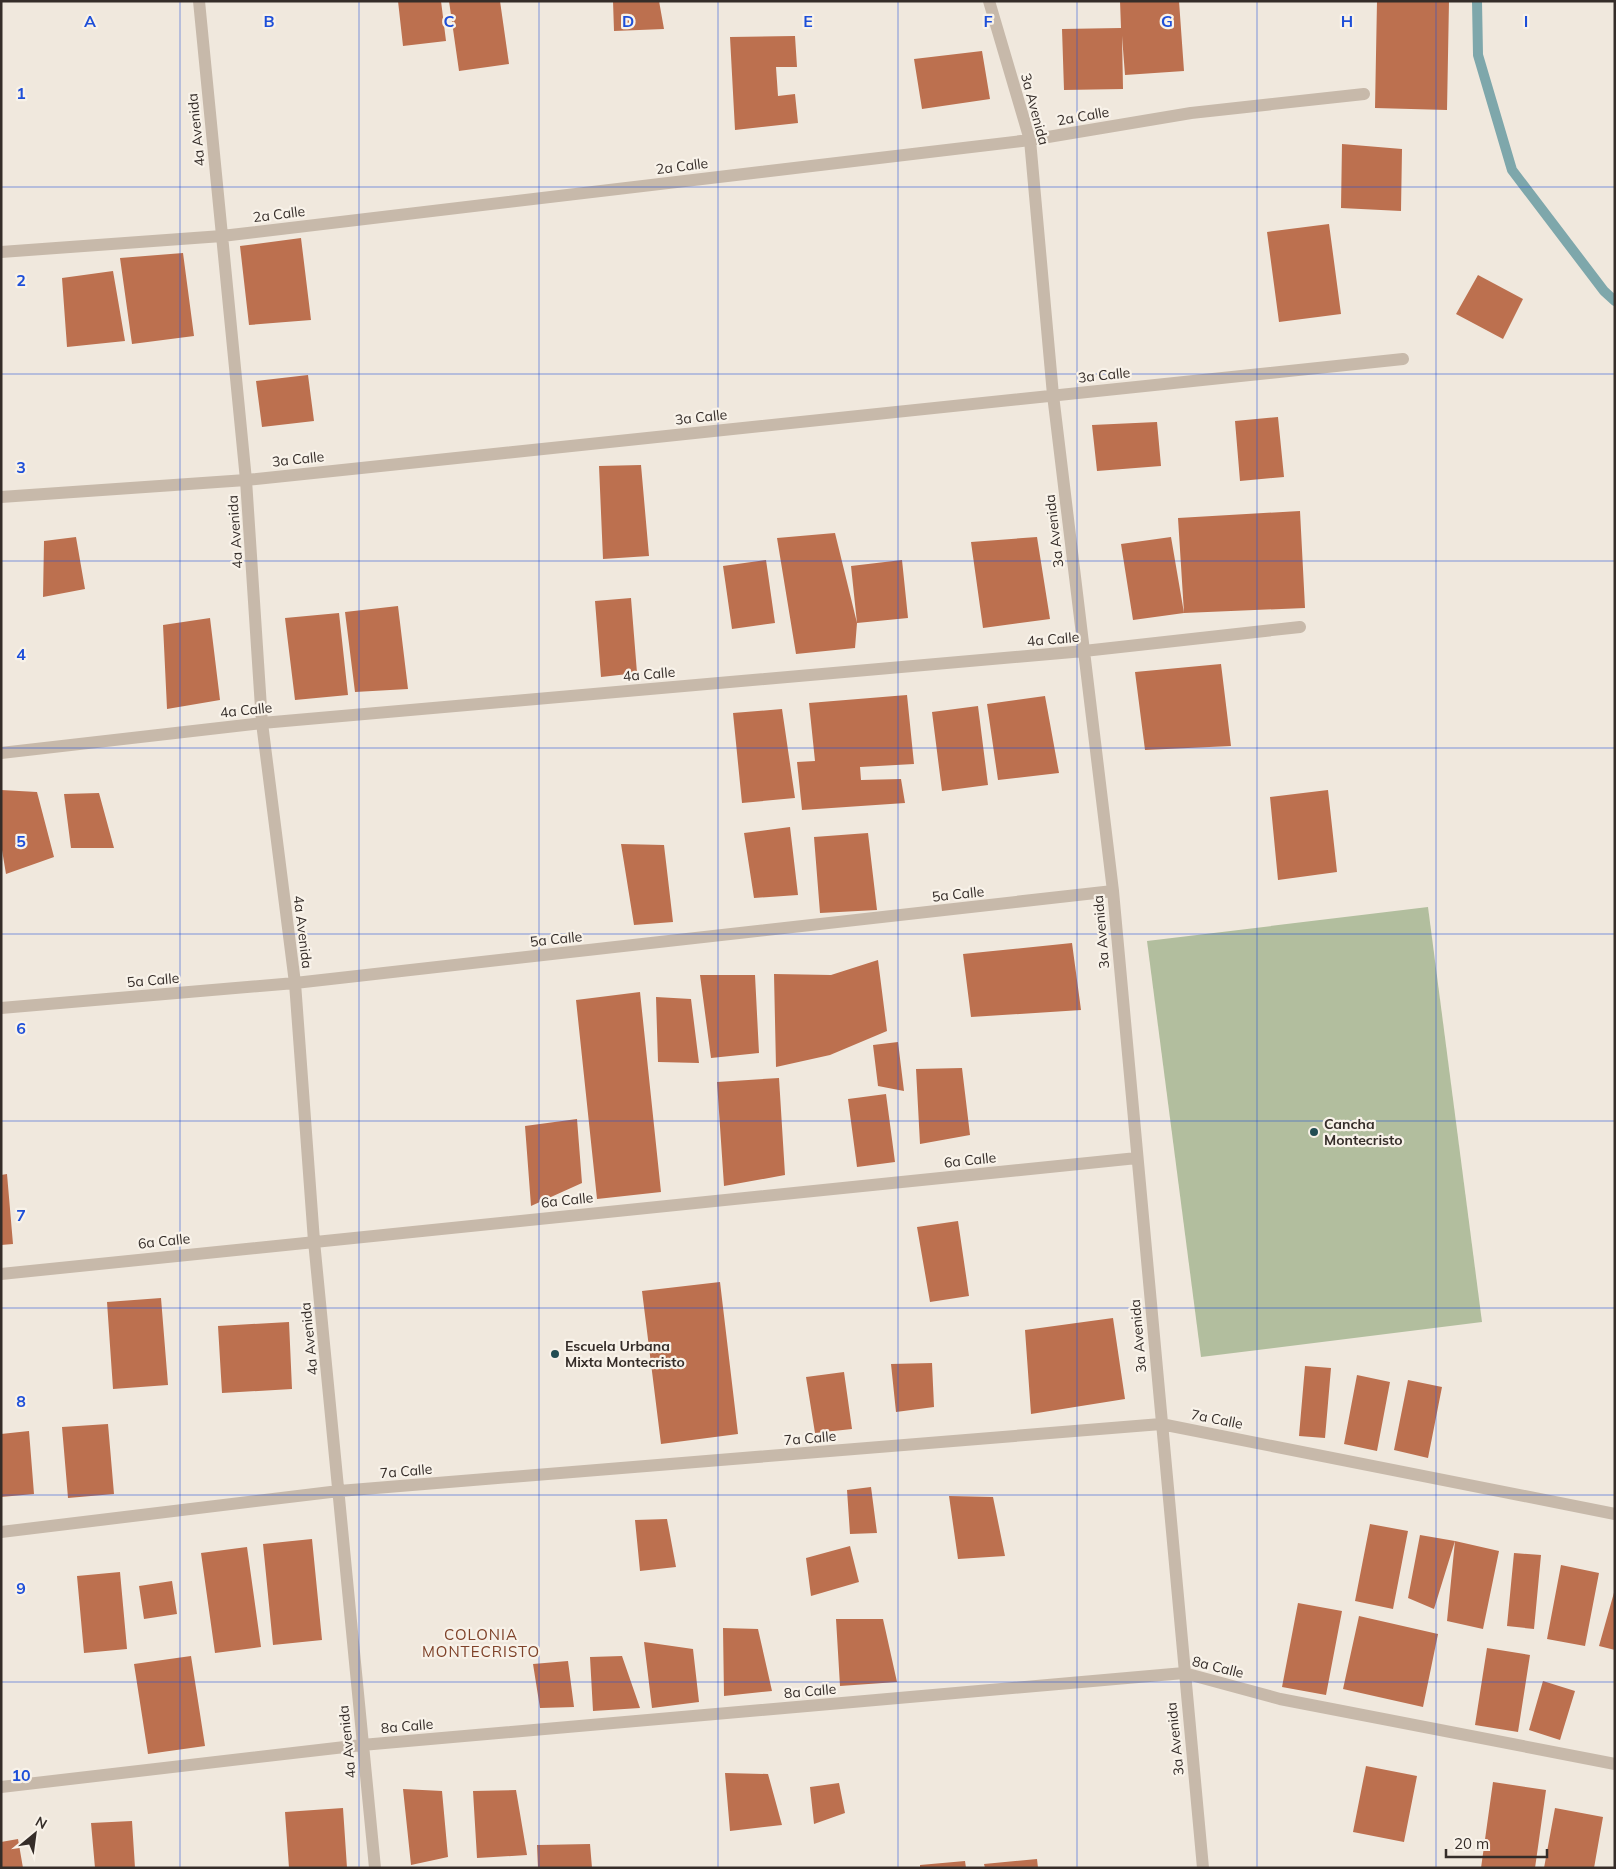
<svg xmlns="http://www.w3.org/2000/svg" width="1616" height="1869" font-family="Mulish,sans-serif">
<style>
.green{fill:#b2be9e}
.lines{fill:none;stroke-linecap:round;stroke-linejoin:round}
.stream{stroke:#7ea7ab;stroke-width:10}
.building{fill:#bc704f}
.street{stroke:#c7b9aa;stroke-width:12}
.grid{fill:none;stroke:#1d4ed8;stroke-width:1;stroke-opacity:0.55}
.poi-dot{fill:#224d53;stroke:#f8f2e9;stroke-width:2}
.labels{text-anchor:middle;stroke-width:4.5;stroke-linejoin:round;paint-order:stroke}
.street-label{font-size:14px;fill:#352d29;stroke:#f8f2e9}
.poi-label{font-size:14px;font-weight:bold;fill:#352d29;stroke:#f8f2e9;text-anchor:start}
.neighbourhood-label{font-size:15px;letter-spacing:1px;fill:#7e4229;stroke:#f8f2e9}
.grid-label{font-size:16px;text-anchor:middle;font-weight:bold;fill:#1d4ed8;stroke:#f8f2e9;stroke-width:4.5;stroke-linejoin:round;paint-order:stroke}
</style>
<rect width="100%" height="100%" fill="#f0e8dd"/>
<path class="green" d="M 1428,907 L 1482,1322 L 1201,1357 L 1147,941 Z"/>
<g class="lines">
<path class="stream" d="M 1477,1 L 1478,55 L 1512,170 L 1604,291 L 1615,301"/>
</g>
<path class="building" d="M 398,1 L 441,1 L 446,41 L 403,46 Z
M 449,1 L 500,1 L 509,64 L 459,71 Z
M 613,1 L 659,1 L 664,29 L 614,31 Z
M 1120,1 L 1179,1 L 1184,71 L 1125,75 L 1122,36 L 1123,89 L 1064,90 L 1062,29 L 1121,28 Z
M 1377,1 L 1449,1 L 1447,110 L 1375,108 Z
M 795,36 L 797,67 L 776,67 L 778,96 L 795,94 L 798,123 L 735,130 L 730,37 Z
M 982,51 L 990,99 L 922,109 L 914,59 Z
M 1342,144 L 1402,149 L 1401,211 L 1341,208 Z
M 1329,224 L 1341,314 L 1279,322 L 1267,232 Z
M 301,238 L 311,320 L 249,325 L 240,246 Z
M 183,253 L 194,336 L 132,344 L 120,258 Z
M 113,271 L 125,341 L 67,347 L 62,278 Z
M 1478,275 L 1523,299 L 1503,339 L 1456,314 Z
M 308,375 L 314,421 L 262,427 L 256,381 Z
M 1278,417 L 1284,477 L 1240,481 L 1235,421 Z
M 1157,422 L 1161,466 L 1097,471 L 1092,425 Z
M 641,465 L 649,556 L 603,559 L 599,466 Z
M 1300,511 L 1305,608 L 1184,613 L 1178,518 Z
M 835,533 L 857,623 L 851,566 L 902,560 L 908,618 L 857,623 L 855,648 L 796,654 L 777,538 Z
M 76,537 L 85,589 L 43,597 L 44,541 Z
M 1037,537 L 1050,619 L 983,628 L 971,542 Z
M 1171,537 L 1184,613 L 1133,620 L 1121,544 Z
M 766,560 L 775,623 L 732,629 L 723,566 Z
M 631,598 L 637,673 L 601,677 L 595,601 Z
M 398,606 L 408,689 L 355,692 L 345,612 Z
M 339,613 L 348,695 L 295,700 L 285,618 Z
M 210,618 L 220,700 L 167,709 L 163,625 Z
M 1221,664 L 1231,746 L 1145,750 L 1135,672 Z
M 907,695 L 914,764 L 860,767 L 861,780 L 901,779 L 905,803 L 802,810 L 797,762 L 815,761 L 809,703 Z
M 1045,696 L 1059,773 L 998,780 L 987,704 Z
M 978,706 L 988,785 L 942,791 L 932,712 Z
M 782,709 L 795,798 L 742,803 L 733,713 Z
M 1,790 L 37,792 L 54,857 L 6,874 L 1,844 Z
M 1328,790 L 1337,872 L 1278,880 L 1270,797 Z
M 99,793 L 114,848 L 71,848 L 64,794 Z
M 790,827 L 798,895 L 754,898 L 744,833 Z
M 868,833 L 877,910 L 820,913 L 814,837 Z
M 621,844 L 664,845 L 673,922 L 634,925 Z
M 1072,943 L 1081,1010 L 971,1017 L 963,954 Z
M 878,960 L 887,1031 L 830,1055 L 776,1067 L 774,974 L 831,975 Z
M 700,975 L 755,975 L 759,1053 L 711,1058 Z
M 640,992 L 661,1192 L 597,1199 L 576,1000 Z
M 656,997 L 691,999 L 699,1063 L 658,1062 Z
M 898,1042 L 904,1091 L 878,1086 L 873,1045 Z
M 962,1068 L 970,1135 L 920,1144 L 916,1069 Z
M 779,1078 L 785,1175 L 724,1186 L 717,1082 Z
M 886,1094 L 895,1162 L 857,1167 L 848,1099 Z
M 577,1119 L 582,1183 L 531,1206 L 525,1126 Z
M 7,1174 L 13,1244 L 1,1245 L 1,1175 Z
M 958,1221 L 969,1296 L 930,1302 L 917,1227 Z
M 720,1282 L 738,1434 L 661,1444 L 642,1291 Z
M 161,1298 L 168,1385 L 113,1389 L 107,1302 Z
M 1113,1318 L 1125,1399 L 1031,1414 L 1025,1330 Z
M 289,1322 L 292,1389 L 222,1393 L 218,1326 Z
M 932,1363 L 934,1407 L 896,1412 L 891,1364 Z
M 1305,1366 L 1331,1368 L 1325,1438 L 1299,1436 Z
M 844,1372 L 852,1429 L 815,1433 L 806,1377 Z
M 1357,1375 L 1390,1382 L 1377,1451 L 1344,1444 Z
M 1408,1380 L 1442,1387 L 1428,1458 L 1394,1450 Z
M 108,1424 L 114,1494 L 68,1498 L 62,1427 Z
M 29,1431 L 34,1494 L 1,1497 L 1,1434 Z
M 871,1487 L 877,1533 L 850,1534 L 847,1490 Z
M 949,1496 L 993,1497 L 1005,1556 L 958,1559 Z
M 667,1519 L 676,1567 L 640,1571 L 635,1520 Z
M 1370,1524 L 1408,1531 L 1393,1609 L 1355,1601 Z
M 1420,1535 L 1455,1541 L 1499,1551 L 1483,1629 L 1447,1621 L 1455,1541 L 1434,1609 L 1408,1598 Z
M 312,1539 L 322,1640 L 273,1645 L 263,1544 Z
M 850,1546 L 859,1582 L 811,1596 L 806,1558 Z
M 247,1547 L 261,1647 L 215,1653 L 201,1553 Z
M 1514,1553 L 1541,1555 L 1534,1629 L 1507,1626 Z
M 1561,1565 L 1599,1573 L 1585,1646 L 1547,1639 Z
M 120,1572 L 127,1649 L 84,1653 L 77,1576 Z
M 172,1581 L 177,1614 L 144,1619 L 139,1586 Z
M 1615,1589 L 1615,1650 L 1599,1646 Z
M 1298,1603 L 1342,1611 L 1326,1695 L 1282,1687 Z
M 1359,1616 L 1438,1634 L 1423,1707 L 1343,1689 Z
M 836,1619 L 883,1619 L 897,1682 L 840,1686 Z
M 723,1628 L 758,1629 L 772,1691 L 724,1696 Z
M 644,1642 L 693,1649 L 699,1702 L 652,1708 Z
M 1487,1648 L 1530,1655 L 1518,1732 L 1475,1725 Z
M 191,1656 L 205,1746 L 148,1754 L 134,1664 Z
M 622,1656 L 640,1708 L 593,1711 L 590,1657 Z
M 568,1661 L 574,1707 L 540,1708 L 533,1664 Z
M 1543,1681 L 1575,1691 L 1560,1740 L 1529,1730 Z
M 1366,1766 L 1417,1776 L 1404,1842 L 1353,1832 Z
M 725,1773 L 768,1774 L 782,1825 L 730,1831 Z
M 1493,1782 L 1546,1790 L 1535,1868 L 1481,1868 Z
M 839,1783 L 845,1813 L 814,1824 L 810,1787 Z
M 403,1789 L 442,1791 L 448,1857 L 411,1865 Z
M 516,1790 L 527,1855 L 477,1858 L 473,1791 Z
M 343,1808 L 347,1868 L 289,1868 L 285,1812 Z
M 1555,1808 L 1603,1817 L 1594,1868 L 1544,1868 Z
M 132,1821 L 135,1868 L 95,1868 L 91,1823 Z
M 18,1839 L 23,1868 L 1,1868 L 1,1842 Z
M 590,1844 L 592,1868 L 538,1868 L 537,1845 Z
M 1037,1859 L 1038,1868 L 985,1868 L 984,1864 Z
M 965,1861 L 966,1868 L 920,1868 L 920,1865 Z"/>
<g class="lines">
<path class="street" d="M 199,1 L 246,480 L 262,723 L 295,983 L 314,1241 L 375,1868
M 989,1 L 1030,140 L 1053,395 L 1113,891 L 1203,1868
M 1,252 L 222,236 L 1030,140 L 1191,113 L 1364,94
M 1,497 L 246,480 L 1403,359
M 1,753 L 262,723 L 1084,651 L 1300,627
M 1,1008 L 295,983 L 1113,891
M 1,1274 L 1137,1158
M 1,1532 L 339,1491 L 1161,1424 L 1615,1514
M 1,1787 L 362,1745 L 1184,1673 L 1280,1699 L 1615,1764"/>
</g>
<path class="grid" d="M 180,1 L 180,1868M 359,1 L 359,1868M 539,1 L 539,1868M 718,1 L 718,1868M 898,1 L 898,1868M 1077,1 L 1077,1868M 1257,1 L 1257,1868M 1436,1 L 1436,1868M 1,187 L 1615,187M 1,374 L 1615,374M 1,561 L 1615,561M 1,748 L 1615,748M 1,934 L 1615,934M 1,1121 L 1615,1121M 1,1308 L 1615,1308M 1,1495 L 1615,1495M 1,1682 L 1615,1682"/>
<g class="poi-dot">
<circle cx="1314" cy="1132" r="5"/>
<circle cx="555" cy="1354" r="5"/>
</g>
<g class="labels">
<g class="street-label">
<text transform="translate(1035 109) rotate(75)" y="5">3a Avenida</text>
<text transform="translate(1083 116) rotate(-10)" y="5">2a Calle</text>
<text transform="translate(196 130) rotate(-96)" y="5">4a Avenida</text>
<text transform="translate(682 166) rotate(-7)" y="5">2a Calle</text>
<text transform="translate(279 214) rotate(-7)" y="5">2a Calle</text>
<text transform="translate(1104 375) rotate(-6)" y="5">3a Calle</text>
<text transform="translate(701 417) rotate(-6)" y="5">3a Calle</text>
<text transform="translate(298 459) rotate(-6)" y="5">3a Calle</text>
<text transform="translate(1054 531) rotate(-97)" y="5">3a Avenida</text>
<text transform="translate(235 532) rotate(-94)" y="5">4a Avenida</text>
<text transform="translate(1053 639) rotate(-5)" y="5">4a Calle</text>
<text transform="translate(649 674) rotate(-5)" y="5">4a Calle</text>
<text transform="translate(246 710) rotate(-6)" y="5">4a Calle</text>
<text transform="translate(958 894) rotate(-6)" y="5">5a Calle</text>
<text transform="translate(303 932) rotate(83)" y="5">4a Avenida</text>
<text transform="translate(1101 932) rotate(-95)" y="5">3a Avenida</text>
<text transform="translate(556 939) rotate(-6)" y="5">5a Calle</text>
<text transform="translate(153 980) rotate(-5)" y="5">5a Calle</text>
<text transform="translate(970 1160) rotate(-6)" y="5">6a Calle</text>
<text transform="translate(567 1200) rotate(-6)" y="5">6a Calle</text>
<text transform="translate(164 1241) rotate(-6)" y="5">6a Calle</text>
<text transform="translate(1138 1336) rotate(-95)" y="5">3a Avenida</text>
<text transform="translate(309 1339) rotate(-96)" y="5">4a Avenida</text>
<text transform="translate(1217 1419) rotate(11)" y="5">7a Calle</text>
<text transform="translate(810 1438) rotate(-5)" y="5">7a Calle</text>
<text transform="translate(406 1471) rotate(-5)" y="5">7a Calle</text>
<text transform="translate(1218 1667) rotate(14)" y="5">8a Calle</text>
<text transform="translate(810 1691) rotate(-5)" y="5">8a Calle</text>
<text transform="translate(407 1726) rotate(-5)" y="5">8a Calle</text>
<text transform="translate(1175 1739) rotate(-96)" y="5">3a Avenida</text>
<text transform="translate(347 1742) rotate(-96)" y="5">4a Avenida</text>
</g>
<g class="poi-label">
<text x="1324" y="1129">Cancha<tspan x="1324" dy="16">Montecristo</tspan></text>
<text x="565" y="1351">Escuela Urbana<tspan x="565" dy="16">Mixta Montecristo</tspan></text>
</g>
<g class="neighbourhood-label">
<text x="481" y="1640">COLONIA<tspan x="481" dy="17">MONTECRISTO</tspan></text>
</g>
</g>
<g class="grid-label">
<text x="90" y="27">A</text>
<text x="269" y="27">B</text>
<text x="449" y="27">C</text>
<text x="628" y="27">D</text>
<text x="808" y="27">E</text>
<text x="988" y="27">F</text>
<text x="1167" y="27">G</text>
<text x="1347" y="27">H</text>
<text x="1526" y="27">I</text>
<text x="21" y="99">1</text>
<text x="21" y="286">2</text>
<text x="21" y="473">3</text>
<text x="21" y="660">4</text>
<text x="21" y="847">5</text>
<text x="21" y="1034">6</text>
<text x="21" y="1221">7</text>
<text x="21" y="1407">8</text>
<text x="21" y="1594">9</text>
<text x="21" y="1781">10</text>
</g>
<rect width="1616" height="1869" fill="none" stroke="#352d29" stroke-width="5"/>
<g transform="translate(35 1834) rotate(29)" stroke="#f8f2e9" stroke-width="4" paint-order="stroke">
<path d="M0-4L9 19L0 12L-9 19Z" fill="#352d29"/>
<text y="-8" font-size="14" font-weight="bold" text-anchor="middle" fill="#352d29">N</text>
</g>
<path d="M1446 1849v8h101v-8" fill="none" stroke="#352d29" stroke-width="2.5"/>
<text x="1454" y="1849" font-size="15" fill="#352d29" stroke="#f8f2e9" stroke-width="4" paint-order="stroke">20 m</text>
</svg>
